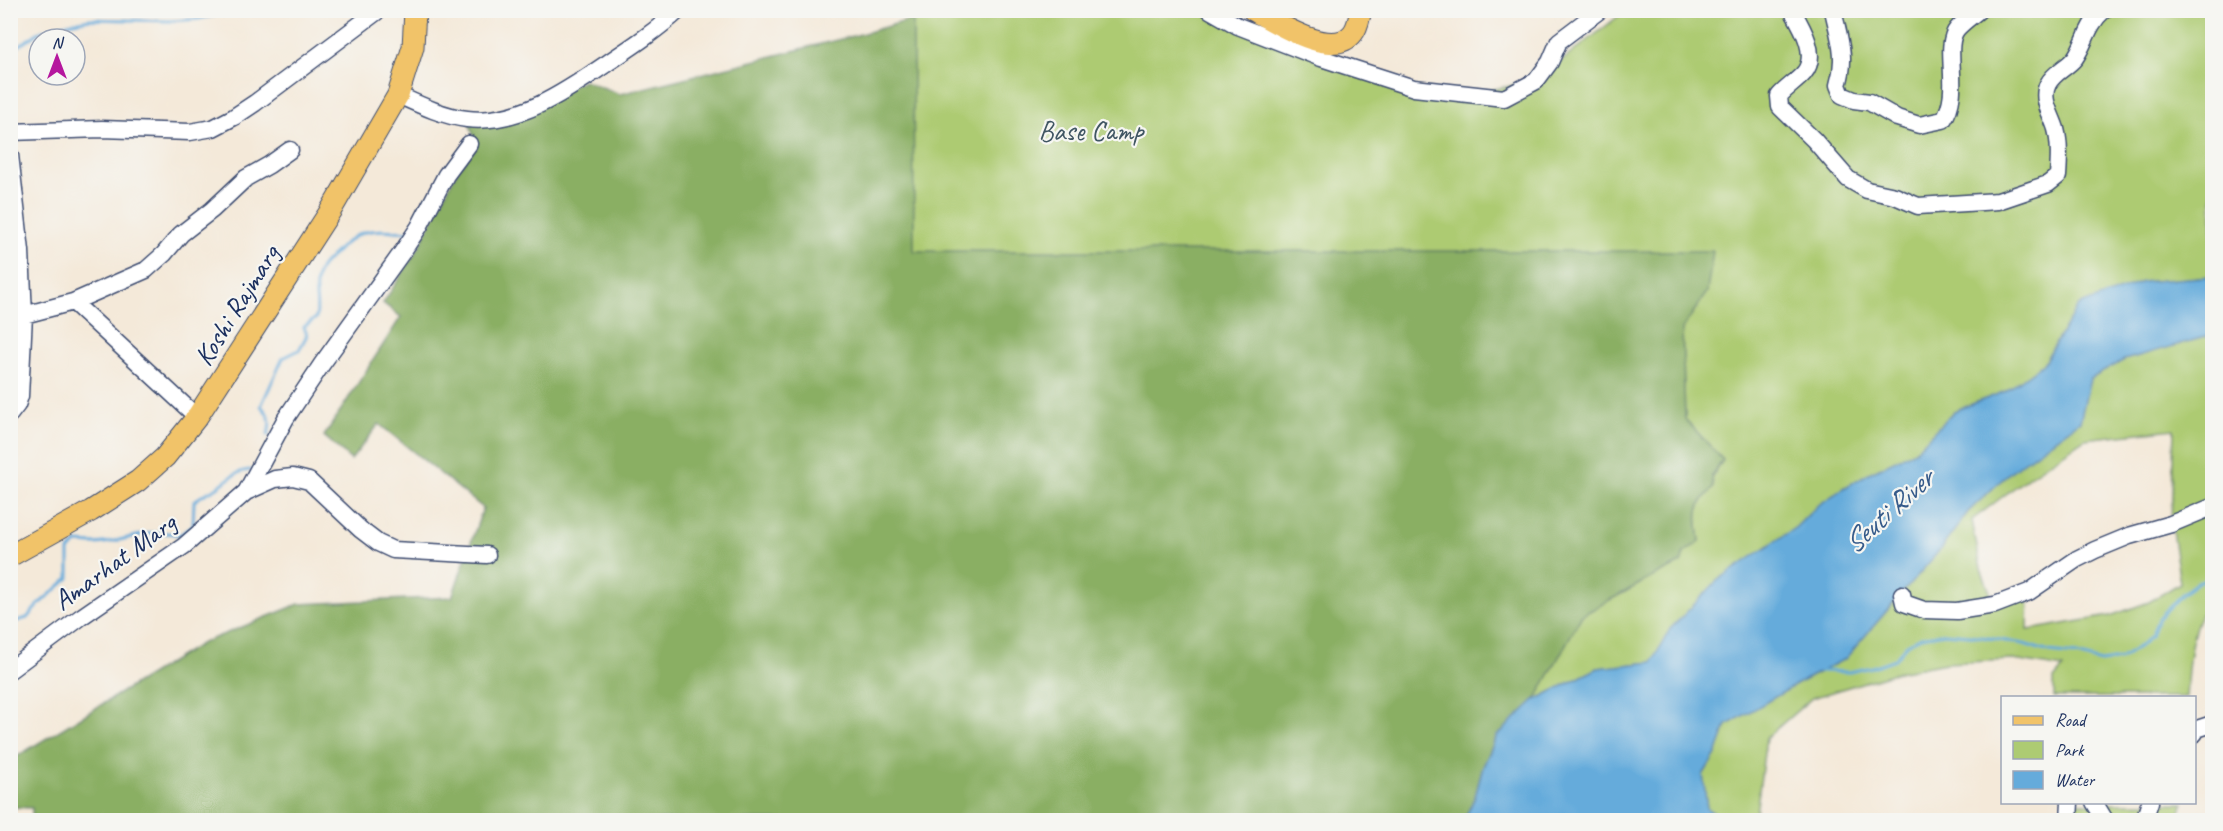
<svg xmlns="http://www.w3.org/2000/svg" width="2223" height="831" font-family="Caveat,sans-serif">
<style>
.green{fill:#adcb72;stroke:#647d68;stroke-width:1.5;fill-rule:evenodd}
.forest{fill:#8aaf64;stroke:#526f61;stroke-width:1.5}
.water{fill:#65abdb;stroke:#406d9c;stroke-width:1.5}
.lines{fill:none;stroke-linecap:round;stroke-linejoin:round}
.stream{stroke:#65abdb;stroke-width:3}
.minor-casing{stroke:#3c4b70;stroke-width:19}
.major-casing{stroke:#3c4b70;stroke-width:23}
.minor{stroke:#fff;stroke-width:16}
.major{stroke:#f1c369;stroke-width:21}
.labels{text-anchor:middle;stroke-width:4.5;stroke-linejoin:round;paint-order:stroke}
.park-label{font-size:28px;fill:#405663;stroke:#f6f6f2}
.street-label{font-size:28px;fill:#1b2f5e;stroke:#f6f6f2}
.water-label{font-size:30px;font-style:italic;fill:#355a8a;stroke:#f6f6f2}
</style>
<rect width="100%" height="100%" fill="#f6f6f2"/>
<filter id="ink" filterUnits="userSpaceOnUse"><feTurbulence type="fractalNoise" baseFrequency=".0167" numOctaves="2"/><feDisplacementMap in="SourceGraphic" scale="12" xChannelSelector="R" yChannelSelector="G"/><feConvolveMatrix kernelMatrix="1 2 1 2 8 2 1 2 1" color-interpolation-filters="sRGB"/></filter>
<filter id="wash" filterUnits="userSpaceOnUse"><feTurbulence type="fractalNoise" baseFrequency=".008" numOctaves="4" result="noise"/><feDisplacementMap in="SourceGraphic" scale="24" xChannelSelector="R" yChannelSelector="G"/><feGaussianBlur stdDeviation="1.35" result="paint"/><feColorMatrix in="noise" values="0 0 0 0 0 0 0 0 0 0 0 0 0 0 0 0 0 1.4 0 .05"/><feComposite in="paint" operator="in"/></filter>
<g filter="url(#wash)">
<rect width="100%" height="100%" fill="#f4e9d9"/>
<path class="green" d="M 944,11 L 1220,11 L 1414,88 L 1463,95 L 1536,81 L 1625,11 L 2212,11 L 2212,276 L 2142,282 L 2078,306 L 2043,364 L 2006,391 L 1954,411 L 1915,451 L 1869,473 L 1844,488 L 1817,506 L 1796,527 L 1718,580 L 1671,629 L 1652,662 L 1598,668 L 1535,700 L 1582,615 L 1656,575 L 1681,563 L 1684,553 L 1700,541 C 1696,516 1694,507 1713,488 L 1712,476 L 1723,460 L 1685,419 L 1682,329 L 1707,292 L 913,251 L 913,19 Z
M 2212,335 L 2212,601 C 2189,619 2188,670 2186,697 L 2054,697 L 2054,679 L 2063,668 L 2013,660 L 1946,663 L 1898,672 L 1812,698 L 1766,738 L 1756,814 L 1763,820 L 1726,820 L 1707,809 L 1703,775 L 1716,754 L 1727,725 L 1806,679 L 1845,659 L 1938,552 L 1968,512 L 2010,472 L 2080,421 L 2090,379 L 2124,360 ZM 2174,429 L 2171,524 L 2180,583 L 2149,602 L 2110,616 L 2028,630 L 2029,592 L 1995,605 L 1981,569 L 1972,520 L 2031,475 L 2085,439 Z
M 2070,803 L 2184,803 L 2176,820 L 2069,820 Z"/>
<path class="forest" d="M 913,19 L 914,251 L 1713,251 L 1707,292 L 1682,329 L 1685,419 L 1723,460 L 1712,476 L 1713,488 C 1694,507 1696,515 1700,541 L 1684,553 L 1681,563 L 1656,575 L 1582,615 L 1535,700 L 1497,736 L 1483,767 L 1475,797 L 1464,820 L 32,820 L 32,808 L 11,807 L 11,760 L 202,643 L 299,604 L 452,597 L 483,508 L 379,424 L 351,460 L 324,436 L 401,317 L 383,303 L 418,249 L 457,171 L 477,146 L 468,119 L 501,117 L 584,80 L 620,94 L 857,35 Z"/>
<path class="water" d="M 2212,276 L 2212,335 L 2124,360 L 2090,379 L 2080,421 L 2010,472 L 1968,512 L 1938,552 L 1845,659 L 1806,679 L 1727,725 L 1716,754 L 1703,775 L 1707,809 L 1726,820 L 1464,820 L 1475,797 L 1483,767 L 1497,736 L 1535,700 L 1598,668 L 1652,662 L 1670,629 L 1718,580 L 1796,527 L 1817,506 L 1844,488 L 1869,473 L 1915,451 L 1954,411 L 2006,391 L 2043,364 L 2078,306 L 2142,282 Z"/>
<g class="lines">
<path class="stream" d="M 2212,10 L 2208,24 L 2212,37
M 10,48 L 17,47 L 38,33 L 59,25 L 89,19 L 170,21 L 198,19 L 239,10
M 268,435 C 271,422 271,416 261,406 L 283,358 L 299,350 L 307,335 L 304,327 L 316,318 C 319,303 313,292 317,277 C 319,267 326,262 333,255 C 361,226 371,229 409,232
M 10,623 L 27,618 L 39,604 L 69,578 L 69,551 L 76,543 C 82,543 89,544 95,544 C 126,542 147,527 180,535 L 193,525 L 194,501 C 201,496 208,492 216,488 C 228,481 234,471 250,470
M 1820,671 L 1849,672 L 1872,667 L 1895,659 L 1907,644 L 1921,637 L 1944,633 L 1970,635 L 2024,644 L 2049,652 L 2077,655 L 2101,662 L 2120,659 L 2140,646 L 2152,635 L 2158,619 L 2182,594 L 2198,582 L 2212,577"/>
</g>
</g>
<g filter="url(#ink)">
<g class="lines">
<g class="minor-casing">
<path id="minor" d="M 1210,10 L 1238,26 L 1321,58 L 1414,88 L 1504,98 L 1536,81 L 1550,62 L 1559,41 L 1600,10
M 1792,10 C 1802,27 1819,55 1804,73 C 1797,81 1786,88 1779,96 L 1780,107 L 1814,140 L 1848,179 L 1867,190 L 1895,196 L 1918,206 L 1998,201 L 2048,184 L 2058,176 C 2059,160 2060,144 2056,129 C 2052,115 2040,99 2048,84 C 2054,72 2067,68 2075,58 C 2086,42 2087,25 2104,10
M 1833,10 C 1839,38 1847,57 1838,85 L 1842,95 L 1854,100 L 1869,102 L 1897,118 L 1919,125 L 1943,120 C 1963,92 1942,47 1957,29 C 1963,22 1972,16 1979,10
M 398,95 C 420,105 443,116 467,119 C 519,125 568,90 609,62 C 633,46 657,30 679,10
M 10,132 L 102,129 L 190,132 L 213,128 L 234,117 L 255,103 L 379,10
M 10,155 L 21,251 L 24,315 L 20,396 L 17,405 L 10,414
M 73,302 L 197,417
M 24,315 L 73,302 L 146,270 L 164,254 L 181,234 L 212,210 L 246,178 L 269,165 L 290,150
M 246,492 L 286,418 L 322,364 L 403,251 L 419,227 L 446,175 L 469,144
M 1902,594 L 1904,603 L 1924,610 L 1957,611 L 1995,605 L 2029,592 L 2077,559 L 2095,550 L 2129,536 L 2171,524 L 2212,507
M 10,670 L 81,617 L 184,546 L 246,492 L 275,479 L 293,477 L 309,481 L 361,530 L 378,543 L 393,550 L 487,555
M 2194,734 L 2197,729 L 2209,725 L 2212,726
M 2094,802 L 2105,820
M 2069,820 L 2070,802
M 2144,820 L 2150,802"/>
</g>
<g class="major-casing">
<path id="major" d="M 1253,10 C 1275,22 1333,60 1353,33 C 1358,27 1359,18 1361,10
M 10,556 L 91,511 L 138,481 L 165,457 L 197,417 L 331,210 L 398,95 L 413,47 L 415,10"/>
</g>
<use href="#minor" class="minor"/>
<use href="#major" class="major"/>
</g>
</g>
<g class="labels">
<g class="park-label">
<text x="1091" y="140">Base Camp</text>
</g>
<g class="street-label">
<text transform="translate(236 305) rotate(-58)" y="10">Koshi Rajmarg</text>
<text transform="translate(114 561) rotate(-36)" y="10">Amarhat Marg</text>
</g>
<g class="water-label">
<text transform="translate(1888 511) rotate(-42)" y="10">Seuti River</text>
</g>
</g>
<rect width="2223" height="831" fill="none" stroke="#f6f6f2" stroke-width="36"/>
<rect x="2001" y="696" width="195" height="108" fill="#f6f6f2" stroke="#9ea6b7" stroke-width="1.5"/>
<rect x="2013" y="716" width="30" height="9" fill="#f1c369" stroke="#9ea6b7" stroke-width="1.5"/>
<text x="2055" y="726" font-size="18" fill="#1b2f5e">Road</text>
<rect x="2013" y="741" width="30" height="18" fill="#adcb72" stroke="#9ea6b7" stroke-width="1.5"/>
<text x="2055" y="756" font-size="18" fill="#1b2f5e">Park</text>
<rect x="2013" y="771" width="30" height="18" fill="#65abdb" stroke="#9ea6b7" stroke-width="1.5"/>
<text x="2055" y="786" font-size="18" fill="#1b2f5e">Water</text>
<g transform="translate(57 57)"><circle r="28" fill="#f6f6f2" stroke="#9ea6b7" stroke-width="1.5"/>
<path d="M0-4.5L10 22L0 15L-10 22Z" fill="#b5179e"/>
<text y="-9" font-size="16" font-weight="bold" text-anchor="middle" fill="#1b2f5e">N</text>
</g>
</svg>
